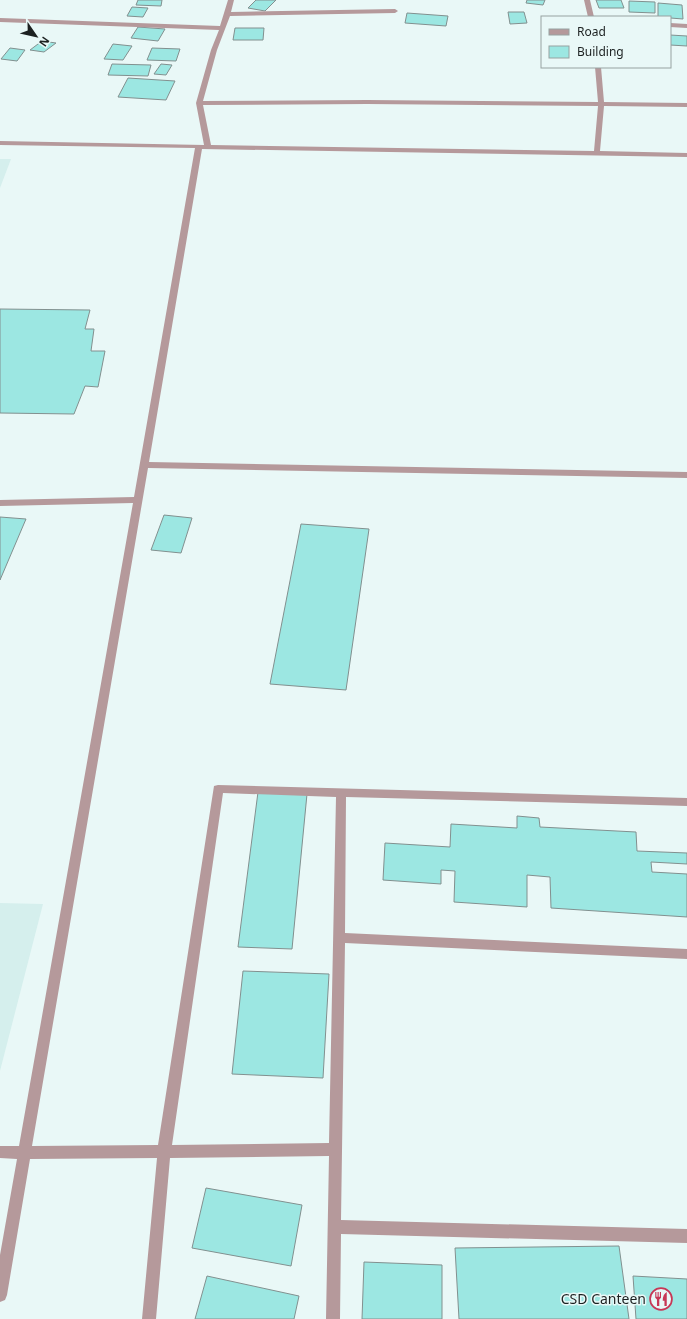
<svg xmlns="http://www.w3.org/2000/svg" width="687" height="1319" font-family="'Noto Sans',sans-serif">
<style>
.built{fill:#d5efed}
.building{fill:#9ce7e2;stroke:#82908f}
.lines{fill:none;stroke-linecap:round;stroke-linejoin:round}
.minor{fill:#b5999b;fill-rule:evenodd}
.labels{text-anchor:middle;stroke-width:3;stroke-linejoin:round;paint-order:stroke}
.near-poi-label{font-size:14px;fill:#1c2121;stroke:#e9f8f7;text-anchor:end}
</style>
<rect width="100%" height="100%" fill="#e9f8f7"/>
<path class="built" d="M 0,159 L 11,159 L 0,188 Z
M 0,903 L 43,904 L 0,1071 Z"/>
<path class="building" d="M 138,0 L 162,0 L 161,6 L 136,5 Z
M 256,0 L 276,0 L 265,11 L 248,8 Z
M 527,0 L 545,0 L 543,5 L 526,3 Z
M 596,0 L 621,0 L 624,8 L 599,8 Z
M 629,1 L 655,2 L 655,13 L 629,12 Z
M 658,3 L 682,5 L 683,19 L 658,17 Z
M 132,7 L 148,8 L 143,17 L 127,16 Z
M 508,12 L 524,12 L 527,23 L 510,24 Z
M 407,13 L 448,16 L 446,26 L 405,23 Z
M 138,27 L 165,29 L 158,41 L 131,38 Z
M 235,28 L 264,28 L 263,40 L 233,40 Z
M 670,35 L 687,36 L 687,46 L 670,45 Z
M 42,41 L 56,43 L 44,52 L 30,50 Z
M 113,44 L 132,46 L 123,60 L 104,59 Z
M 10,48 L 25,50 L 17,61 L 1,59 Z
M 152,48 L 180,49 L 176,61 L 147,60 Z
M 112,64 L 151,65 L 148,76 L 108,75 Z
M 161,64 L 172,65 L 166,75 L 154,74 Z
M 128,78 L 175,81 L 166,100 L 118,97 Z
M 0,309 L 90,310 L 85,329 L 94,329 L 91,351 L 105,351 L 98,387 L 85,386 L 74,414 L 0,413 Z
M 164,515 L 192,518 L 181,553 L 151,550 Z
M 0,517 L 26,519 L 0,580 Z
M 301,524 L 369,529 L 346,690 L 270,684 Z
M 258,792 L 307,794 L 292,949 L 238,947 Z
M 517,816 L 539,818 L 540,827 L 636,832 L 637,851 L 687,853 L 687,864 L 651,862 L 652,872 L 687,874 L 687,917 L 551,908 L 550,877 L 527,875 L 527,907 L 454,902 L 455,871 L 441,870 L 441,884 L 383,880 L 385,843 L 450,847 L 451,824 L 517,828 Z
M 243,971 L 329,974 L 323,1078 L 232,1074 Z
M 206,1188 L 302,1205 L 291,1266 L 192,1248 Z
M 619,1246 L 629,1319 L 459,1319 L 455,1248 Z
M 364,1262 L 442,1265 L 442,1319 L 362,1319 Z
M 207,1276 L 299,1296 L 294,1319 L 195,1319 Z
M 633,1276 L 687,1279 L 687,1319 L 636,1319 Z"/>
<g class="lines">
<path class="minor" d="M 228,0 L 234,0 L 231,12 L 395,9 L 398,11 L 395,13 L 230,16 L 217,50 L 203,101 L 367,100 L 598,102 L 595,67 L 601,67 L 604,102 L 687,103 L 687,107 L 604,106 L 600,151 L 687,153 L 687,157 L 202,149 L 149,462 L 687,472 L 687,478 L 148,468 L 32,1146 L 158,1145 L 214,786 L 218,785 L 687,798 L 687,806 L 346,797 L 345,933 L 687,949 L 687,959 L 345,943 L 341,1220 L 687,1229 L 687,1243 L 341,1234 L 340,1319 L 326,1319 L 329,1156 L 170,1158 L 156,1319 L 142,1319 L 157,1158 L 30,1159 L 7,1295 L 5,1300 L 0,1302 L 0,1255 L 17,1159 L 0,1158 L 0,1146 L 19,1146 L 133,503 L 0,506 L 0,500 L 134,497 L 195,148 L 0,145 L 0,141 L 204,145 L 196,103 L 211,50 L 219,30 L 0,22 L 0,18 L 220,26 ZM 367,104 L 598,106 L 594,151 L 211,145 L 203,105 ZM 223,793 L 336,797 L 329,1143 L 172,1145 Z
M 584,0 L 590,0 L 594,17 L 588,17 Z
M 670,23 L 687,24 L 687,28 L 670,27 Z"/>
</g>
<defs>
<g id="restaurant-ring" transform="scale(1.15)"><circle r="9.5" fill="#e9f8f7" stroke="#c73756" stroke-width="1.5"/><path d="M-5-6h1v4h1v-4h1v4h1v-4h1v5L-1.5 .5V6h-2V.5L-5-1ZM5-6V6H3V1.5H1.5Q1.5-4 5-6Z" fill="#c73756"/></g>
</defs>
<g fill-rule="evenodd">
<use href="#restaurant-ring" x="661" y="1299"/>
</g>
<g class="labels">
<g class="near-poi-label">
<text x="646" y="1304">CSD Canteen</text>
</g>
</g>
<rect x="541" y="16" width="130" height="52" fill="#e9f8f7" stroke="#97a2a1"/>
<rect x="549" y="29" width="20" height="6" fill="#b5999b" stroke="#97a2a1"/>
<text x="577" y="36" font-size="12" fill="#1c2121">Road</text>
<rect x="549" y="46" width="20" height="12" fill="#9ce7e2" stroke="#97a2a1"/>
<text x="577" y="56" font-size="12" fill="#1c2121">Building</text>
<g transform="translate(36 36) rotate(124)" stroke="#e9f8f7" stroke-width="3" paint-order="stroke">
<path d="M0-3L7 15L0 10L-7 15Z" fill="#1c2121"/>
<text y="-6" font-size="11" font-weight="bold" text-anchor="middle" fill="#1c2121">N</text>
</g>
</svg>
